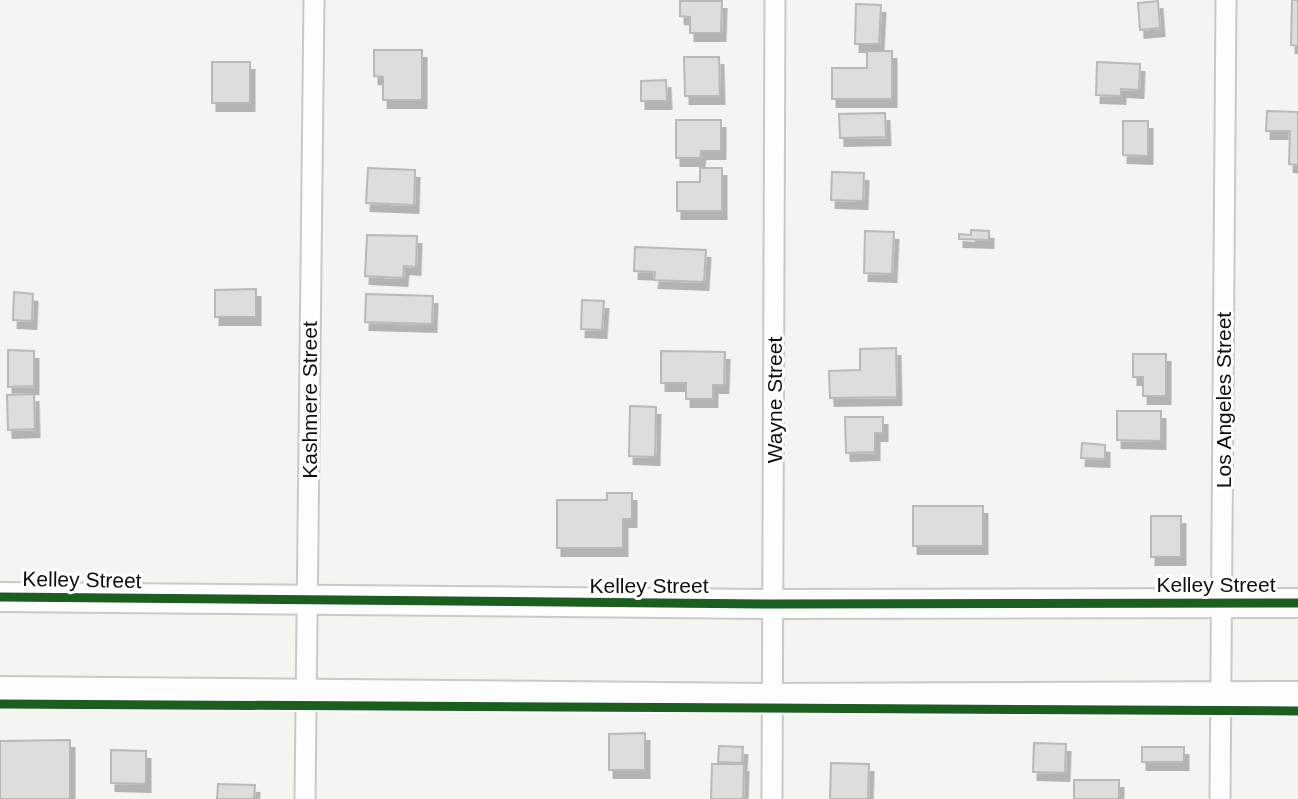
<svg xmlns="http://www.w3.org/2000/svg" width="1298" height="799" font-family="Helvetica,sans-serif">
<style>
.building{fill:#ddddda;stroke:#b9b9b6;stroke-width:2;filter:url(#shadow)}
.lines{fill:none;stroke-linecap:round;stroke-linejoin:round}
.minor-casing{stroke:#c9c9c5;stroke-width:23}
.secondary-casing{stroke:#c9c9c5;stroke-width:32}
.minor{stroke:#fdfdfd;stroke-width:19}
.secondary{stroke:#fdfdfd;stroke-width:28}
.cycleway-casing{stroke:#fff;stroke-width:13}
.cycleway{stroke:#1b5e20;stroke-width:9}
.labels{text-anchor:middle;stroke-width:6;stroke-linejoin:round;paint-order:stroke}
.street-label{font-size:21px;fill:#0e0e0b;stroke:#fff}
</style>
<defs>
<filter id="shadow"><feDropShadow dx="4.5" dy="8" stdDeviation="0" flood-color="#0004"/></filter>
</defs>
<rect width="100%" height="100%" fill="#f4f4f0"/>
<path class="building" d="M 1292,0 L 1298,0 L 1298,46 L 1291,45 Z
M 680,1 L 722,1 L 721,33 L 690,33 L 690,17 L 680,16 Z
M 1158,1 L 1160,28 L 1140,30 L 1138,3 Z
M 856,4 L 881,5 L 879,44 L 855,44 Z
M 374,50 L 422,50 L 422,100 L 383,100 L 383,77 L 374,76 Z
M 867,51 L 892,51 L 892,99 L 832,99 L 832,68 L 867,68 Z
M 684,57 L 719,57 L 720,96 L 685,96 Z
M 212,62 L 250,62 L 250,103 L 212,103 Z
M 1097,62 L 1140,64 L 1139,90 L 1121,89 L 1121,96 L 1096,95 Z
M 666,80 L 667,101 L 641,101 L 641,81 Z
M 1267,111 L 1298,112 L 1298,165 L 1289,164 L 1290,131 L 1266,131 Z
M 885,113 L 886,137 L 840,138 L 839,114 Z
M 676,120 L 721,120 L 721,151 L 701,151 L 700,158 L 676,158 Z
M 1123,121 L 1148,121 L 1148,156 L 1123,155 Z
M 368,168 L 415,170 L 414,205 L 366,203 Z
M 700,168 L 722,168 L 722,211 L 677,211 L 677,182 L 700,182 Z
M 832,172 L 864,173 L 863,201 L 831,200 Z
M 971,230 L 989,231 L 989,240 L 959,239 L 959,234 L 971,235 Z
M 865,231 L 894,232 L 892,274 L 864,273 Z
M 367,235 L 417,236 L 416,267 L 404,266 L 403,278 L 365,276 Z
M 635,247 L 706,250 L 704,282 L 654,280 L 655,272 L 634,271 Z
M 256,289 L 256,317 L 215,317 L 215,290 Z
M 14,292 L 33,294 L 32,321 L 13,320 Z
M 366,294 L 433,296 L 432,324 L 365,322 Z
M 582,300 L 604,301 L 602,330 L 581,329 Z
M 896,348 L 897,397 L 830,398 L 829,371 L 860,370 L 860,349 Z
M 8,350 L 34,351 L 34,386 L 8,387 Z
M 661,351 L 725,352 L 724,385 L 713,385 L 713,399 L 686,399 L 686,383 L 661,383 Z
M 1133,354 L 1166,354 L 1166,396 L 1143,396 L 1143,377 L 1133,377 Z
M 34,394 L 35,429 L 8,430 L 7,395 Z
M 630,406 L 656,407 L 655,457 L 629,456 Z
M 1117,411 L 1161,411 L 1161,441 L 1117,440 Z
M 845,417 L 883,417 L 883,433 L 875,433 L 875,452 L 846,453 Z
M 1082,443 L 1105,445 L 1105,459 L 1081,458 Z
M 607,493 L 632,493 L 632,519 L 623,519 L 623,548 L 557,548 L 557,500 L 607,500 Z
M 913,506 L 983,506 L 983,546 L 913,546 Z
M 1151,516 L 1181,516 L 1181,557 L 1151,557 Z
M 645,733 L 645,770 L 609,770 L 609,734 Z
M 70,740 L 70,799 L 0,799 L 0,741 Z
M 1034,743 L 1066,744 L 1065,773 L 1033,772 Z
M 719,746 L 743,747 L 742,763 L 718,762 Z
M 1142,747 L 1184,747 L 1184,762 L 1142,762 Z
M 111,750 L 146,751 L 146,784 L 111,783 Z
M 831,763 L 869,764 L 868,799 L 830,799 Z
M 712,764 L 744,764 L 743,799 L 711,799 Z
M 1074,780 L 1119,780 L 1119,799 L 1074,799 Z
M 218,784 L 255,785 L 254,799 L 217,799 Z"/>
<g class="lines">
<g class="minor-casing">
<path id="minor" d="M 305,799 L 314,0
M 772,799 L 775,0
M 1220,799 L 1226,0"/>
</g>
<g class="secondary-casing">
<path id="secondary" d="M 0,597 L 774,604 L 1298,603
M 0,691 L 773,698 L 1298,696"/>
</g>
<use href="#minor" class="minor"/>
<use href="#secondary" class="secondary"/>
<g class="cycleway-casing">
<path id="cycleway" d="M 0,597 L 774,604 L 1298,603
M 0,704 L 1298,711"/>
</g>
<use href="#cycleway" class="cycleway"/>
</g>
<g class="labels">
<g class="street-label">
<text transform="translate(310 400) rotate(-90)" y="7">Kashmere Street</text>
<text transform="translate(775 400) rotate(-90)" y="7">Wayne Street</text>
<text transform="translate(1224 400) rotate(-90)" y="7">Los Angeles Street</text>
<text transform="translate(82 580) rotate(1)" y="7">Kelley Street</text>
<text x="1216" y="592">Kelley Street</text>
<text x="649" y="593">Kelley Street</text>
</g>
</g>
</svg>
